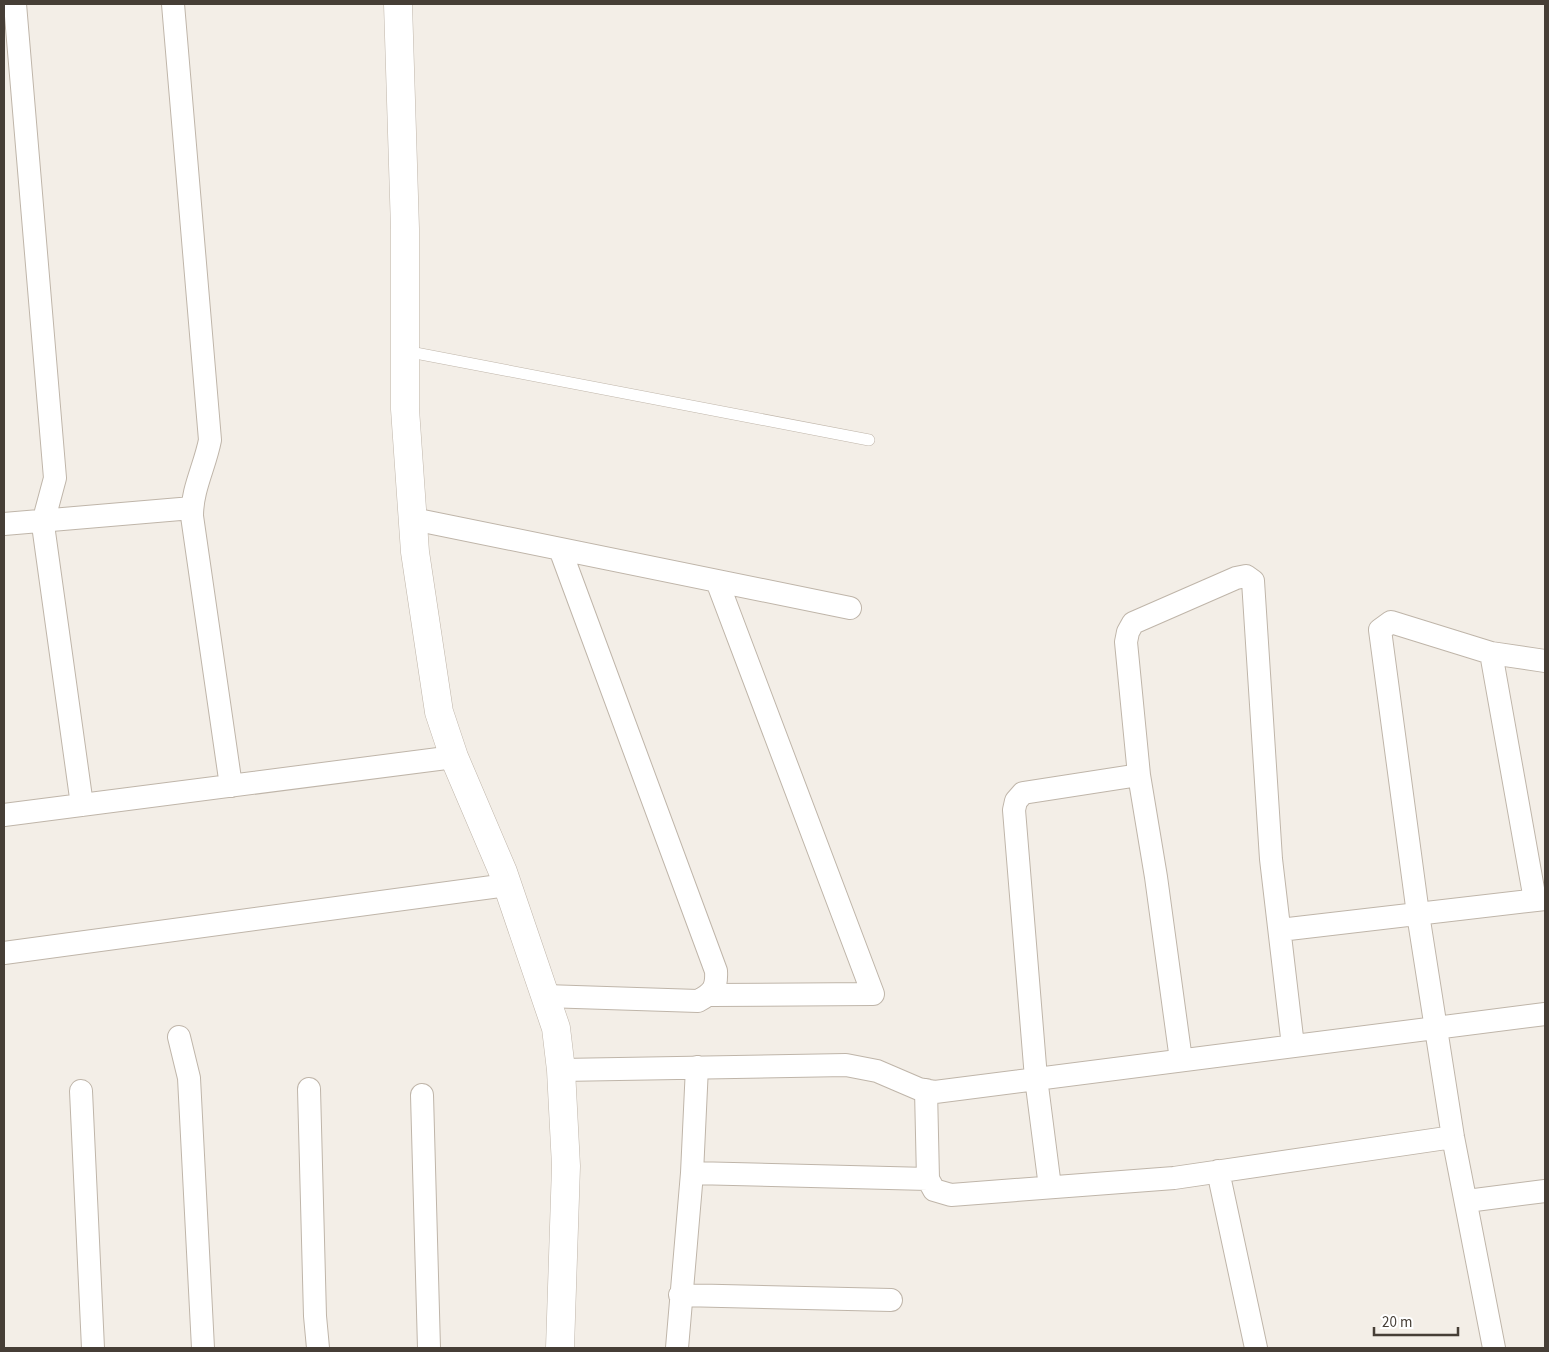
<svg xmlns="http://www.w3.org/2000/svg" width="1549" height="1352" font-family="'Source Sans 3',sans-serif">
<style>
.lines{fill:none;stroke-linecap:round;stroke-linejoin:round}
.service-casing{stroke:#bfb5a9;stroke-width:12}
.minor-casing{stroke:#bfb5a9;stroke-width:24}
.tertiary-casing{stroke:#bfb5a9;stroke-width:29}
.service{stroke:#fff;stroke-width:11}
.minor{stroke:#fff;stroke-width:22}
.tertiary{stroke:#fff;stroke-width:28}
</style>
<rect width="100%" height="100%" fill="#f3eee7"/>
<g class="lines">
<g class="service-casing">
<path id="service" d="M 405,351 L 869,440"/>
</g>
<g class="minor-casing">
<path id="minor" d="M 15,4 L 55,478 L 44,519 L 44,532 L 82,805
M 173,4 L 210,440 C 205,466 192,489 192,516 L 231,786
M 413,519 L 850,608
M 4,524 L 192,508
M 1491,653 L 1535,900
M 4,815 L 454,757
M 1280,930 L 1545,899
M 4,953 L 507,885
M 711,995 L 873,994 L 717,581
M 545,996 L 698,1001 C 713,993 717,988 716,971 L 560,549
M 179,1037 L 189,1078 L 203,1348
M 1181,1060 L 1156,877 L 1139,775 L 1126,642 L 1128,632 L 1133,623 L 1236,578 L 1246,576 L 1253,581 L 1271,859 L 1293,1046
M 561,1070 L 846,1065 L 877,1071 L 919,1089 L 935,1092 L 1545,1014
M 309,1089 L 315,1316 L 318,1348
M 926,1090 L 928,1179 L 934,1190 L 951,1195 L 1174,1178 L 1453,1137
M 81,1091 L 93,1348
M 422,1095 L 429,1348
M 1218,1171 L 1256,1348
M 692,1173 L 928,1179
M 1050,1187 L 1036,1078 L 1014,810 L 1016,801 L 1023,793 L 1139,775
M 1467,1201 L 1545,1191
M 680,1295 L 891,1300
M 677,1348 L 692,1173 L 697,1067
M 1494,1348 L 1453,1137 L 1418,914 L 1380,630 L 1391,622 L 1491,653 L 1545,661"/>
</g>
<g class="tertiary-casing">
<path id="tertiary" d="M 398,4 L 405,229 L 405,409 L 415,552 L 439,712 L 454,757 L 503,872 L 556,1028 L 561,1070 L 566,1166 L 560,1348"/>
</g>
<use href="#service" class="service"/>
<use href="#minor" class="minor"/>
<use href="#tertiary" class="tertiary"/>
</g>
<rect width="1549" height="1352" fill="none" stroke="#463e36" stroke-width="10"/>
<path d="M1374 1327v8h84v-8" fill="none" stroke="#463e36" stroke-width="2.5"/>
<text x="1382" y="1327" font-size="15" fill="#463e36" stroke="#ffffff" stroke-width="4" paint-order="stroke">20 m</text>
</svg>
